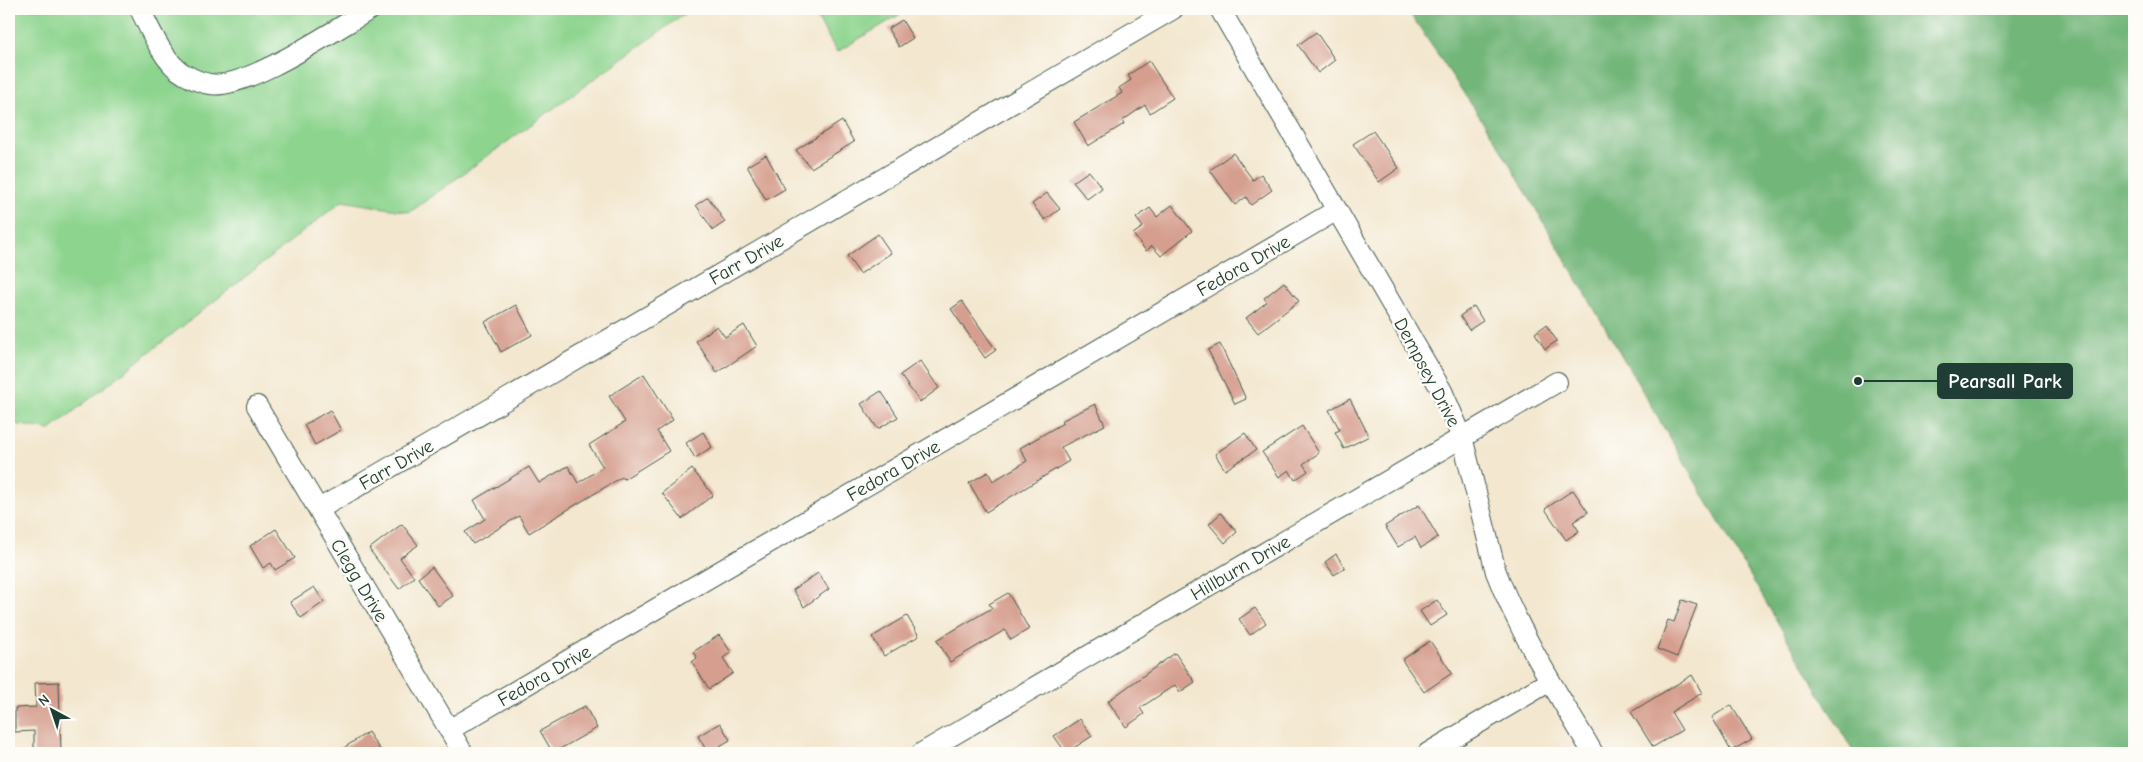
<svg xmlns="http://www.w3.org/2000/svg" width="2143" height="762" font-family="'Comic Neue',sans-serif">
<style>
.green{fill:#8dd48e;stroke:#568861}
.forest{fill:#72b679;stroke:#487a56}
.building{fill:#d59e8e}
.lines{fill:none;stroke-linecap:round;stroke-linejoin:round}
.minor-casing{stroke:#3f564b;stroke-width:22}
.minor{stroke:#fff;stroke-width:20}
.labels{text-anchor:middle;stroke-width:5;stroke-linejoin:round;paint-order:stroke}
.street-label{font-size:19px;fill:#1f3d34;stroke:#fdfcf7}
.leader{fill:none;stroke:#1f3d34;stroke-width:2}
.callout-dot{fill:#1f3d34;stroke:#fdfcf7;stroke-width:2}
.callout{fill:#1f3d34;stroke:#1f3d34;stroke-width:2}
.callout-label{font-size:20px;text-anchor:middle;font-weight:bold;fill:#fff}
</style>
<rect width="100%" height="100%" fill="#fdfcf7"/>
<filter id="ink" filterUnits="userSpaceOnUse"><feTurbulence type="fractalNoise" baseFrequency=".02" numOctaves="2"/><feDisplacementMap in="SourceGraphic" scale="10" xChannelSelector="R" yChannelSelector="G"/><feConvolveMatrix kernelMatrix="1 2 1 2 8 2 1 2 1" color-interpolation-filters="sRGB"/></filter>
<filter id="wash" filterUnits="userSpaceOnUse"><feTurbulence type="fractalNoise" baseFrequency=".0096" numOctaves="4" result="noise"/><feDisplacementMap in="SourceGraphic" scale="20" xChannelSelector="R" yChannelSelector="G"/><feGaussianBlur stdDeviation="1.12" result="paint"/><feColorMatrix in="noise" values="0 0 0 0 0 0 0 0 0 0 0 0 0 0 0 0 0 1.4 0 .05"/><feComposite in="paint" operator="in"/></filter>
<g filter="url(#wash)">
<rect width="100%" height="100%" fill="#f3e7cf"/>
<path class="green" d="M 9,9 L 691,9 L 410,212 L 342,201 L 50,430 L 9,423 Z
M 812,9 L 909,9 L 837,52 Z"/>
<path class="forest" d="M 1407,9 L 2134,9 L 2134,753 L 1854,753 L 1496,141 Z"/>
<g id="blocks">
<path class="building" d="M 902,20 L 913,38 L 899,47 L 888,29 Z
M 1316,32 L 1335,60 L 1318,73 L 1298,45 Z
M 1149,61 L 1173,98 L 1150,113 L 1145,105 L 1122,121 L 1124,124 L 1088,146 L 1074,122 L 1122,93 L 1119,88 L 1131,80 L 1128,75 Z
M 842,121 L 854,142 L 811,168 L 796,150 Z
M 1373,131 L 1399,168 L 1379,182 L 1353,144 Z
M 1233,153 L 1253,180 L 1261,174 L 1272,190 L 1251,205 L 1246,197 L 1235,205 L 1210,170 Z
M 766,155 L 785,189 L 766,200 L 747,166 Z
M 1089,171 L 1102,188 L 1087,199 L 1073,182 Z
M 1047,193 L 1060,209 L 1045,220 L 1032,204 Z
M 708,197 L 725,222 L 713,230 L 696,205 Z
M 1172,205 L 1192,231 L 1161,256 L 1152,246 L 1146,251 L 1133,234 L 1143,227 L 1136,218 L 1150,208 L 1157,217 Z
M 878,234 L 891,253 L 860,274 L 847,256 Z
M 1284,282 L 1299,301 L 1258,333 L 1246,318 L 1267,302 L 1264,298 Z
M 962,301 L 996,350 L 985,358 L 951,309 Z
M 516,305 L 532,335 L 501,352 L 485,322 Z
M 1474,306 L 1483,321 L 1469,330 L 1460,316 Z
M 744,325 L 757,346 L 717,373 L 696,341 L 717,326 L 725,337 Z
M 1546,325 L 1557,341 L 1545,349 L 1535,333 Z
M 1220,344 L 1246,399 L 1235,404 L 1208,350 Z
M 920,361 L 939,388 L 920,402 L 900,375 Z
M 644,374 L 673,420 L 657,431 L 669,451 L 624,479 L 622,477 L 529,533 L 519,516 L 473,544 L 465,532 L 485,519 L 474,500 L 529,467 L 539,483 L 568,466 L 578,483 L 603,467 L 589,445 L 625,422 L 609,396 Z
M 881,391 L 898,417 L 878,429 L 861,404 Z
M 1350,399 L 1369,436 L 1344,449 L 1335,432 L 1340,430 L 1329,410 Z
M 1095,404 L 1105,425 L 1061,447 L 1069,461 L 986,512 L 969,483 L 988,472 L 993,481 L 1027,461 L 1020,448 L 1063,423 L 1061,421 Z
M 330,410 L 341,430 L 315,445 L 304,425 Z
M 1302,426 L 1319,453 L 1303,464 L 1308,471 L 1295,480 L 1289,470 L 1279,477 L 1262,452 Z
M 703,432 L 712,447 L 695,458 L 686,443 Z
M 1245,433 L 1256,450 L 1225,470 L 1215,454 Z
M 692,469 L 713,495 L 682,519 L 662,493 Z
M 1573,490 L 1588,512 L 1573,522 L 1579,531 L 1566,540 L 1545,509 Z
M 1419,505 L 1438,537 L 1421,548 L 1415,537 L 1398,547 L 1385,526 Z
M 1221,513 L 1237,532 L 1225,543 L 1209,524 Z
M 402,524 L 418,545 L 400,558 L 414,577 L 399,589 L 369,549 Z
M 276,529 L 295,558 L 275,570 L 271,563 L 263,568 L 250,546 Z
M 1336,554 L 1345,568 L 1334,575 L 1325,562 Z
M 432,567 L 453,596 L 438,606 L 418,578 Z
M 818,573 L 829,589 L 804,607 L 793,590 Z
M 314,587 L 324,602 L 301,618 L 290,602 Z
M 1008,593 L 1029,629 L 1011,640 L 1005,630 L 950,662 L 937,640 L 992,608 L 989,604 Z
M 1437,600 L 1447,615 L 1430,626 L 1420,611 Z
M 1682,600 L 1697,605 L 1677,657 L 1657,649 L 1668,620 L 1674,622 Z
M 1255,608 L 1266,623 L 1250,635 L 1239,619 Z
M 907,616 L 919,636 L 884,656 L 872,637 Z
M 719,635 L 731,652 L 723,658 L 733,673 L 709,689 L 692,662 L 697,658 L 693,652 Z
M 1430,641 L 1452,673 L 1424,692 L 1402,660 Z
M 1175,653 L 1195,682 L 1180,692 L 1175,685 L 1140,708 L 1144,714 L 1126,727 L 1108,701 Z
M 1692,675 L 1702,693 L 1671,712 L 1682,730 L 1653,747 L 1631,712 Z
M 59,682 L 61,753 L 34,753 L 34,731 L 15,732 L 15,708 L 36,707 L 35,683 Z
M 1731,705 L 1752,739 L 1731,751 L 1712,717 Z
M 585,706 L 597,728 L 553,753 L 540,731 Z
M 1080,719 L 1092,736 L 1066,753 L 1054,736 Z
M 720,723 L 730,740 L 708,753 L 698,736 Z
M 368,732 L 382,753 L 336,753 Z"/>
</g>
</g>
<g filter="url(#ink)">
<use href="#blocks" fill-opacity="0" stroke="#3f564b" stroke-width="1"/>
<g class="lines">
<g class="minor-casing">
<path id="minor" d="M 140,9 C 149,28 165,64 184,74 C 191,78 202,83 210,84 C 245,91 337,28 371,9
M 1220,9 L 1442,391 L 1462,437 L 1496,572 C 1521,636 1558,694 1593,753
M 257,406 L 463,753
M 319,509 L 1173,9
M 449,730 L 1337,210
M 922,753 L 1557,382
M 1428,753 L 1550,681"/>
</g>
<use href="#minor" class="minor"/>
</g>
</g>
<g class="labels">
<g class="street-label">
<text transform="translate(746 259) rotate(-30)" y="7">Farr Drive</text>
<text transform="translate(1243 265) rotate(-30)" y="7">Fedora Drive</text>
<text transform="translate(1428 372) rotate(62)" y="7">Dempsey Drive</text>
<text transform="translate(396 464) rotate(-30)" y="7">Farr Drive</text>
<text transform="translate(893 470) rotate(-30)" y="7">Fedora Drive</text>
<text transform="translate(1240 567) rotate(-30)" y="7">Hillburn Drive</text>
<text transform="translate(360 580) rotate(59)" y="7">Clegg Drive</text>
<text transform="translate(544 675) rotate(-30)" y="7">Fedora Drive</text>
</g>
</g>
<path class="leader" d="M1858 381L1938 381"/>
<circle class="callout-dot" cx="1858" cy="381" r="5"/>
<rect class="callout" x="1938" y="364" width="134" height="34" rx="5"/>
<g class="callout-label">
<text x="2005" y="388">Pearsall Park</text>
</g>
<rect width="2143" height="762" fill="none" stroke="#fdfcf7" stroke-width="30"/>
<g transform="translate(52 710) rotate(320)" stroke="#fdfcf7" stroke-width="4" paint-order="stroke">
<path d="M0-4L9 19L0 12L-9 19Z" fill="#1f3d34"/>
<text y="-8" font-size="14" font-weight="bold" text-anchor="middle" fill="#1f3d34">N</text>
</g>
</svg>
